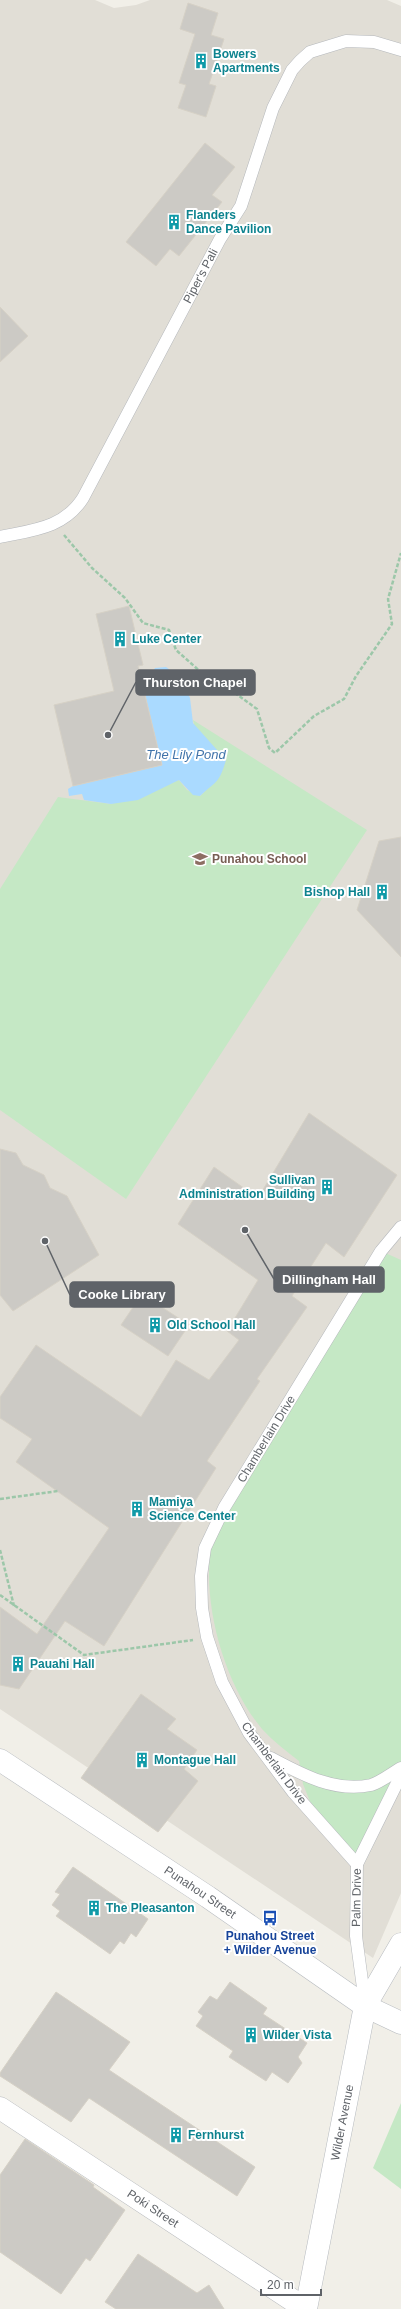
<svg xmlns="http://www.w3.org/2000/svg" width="401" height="2309" font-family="Arial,sans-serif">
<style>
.education{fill:#e1ded6}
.green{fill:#c5e8c5}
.water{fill:#aadaff}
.building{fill:#cccac5;stroke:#d6d1c6}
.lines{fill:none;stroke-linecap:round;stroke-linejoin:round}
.lane-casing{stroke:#b5b8bc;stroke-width:13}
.street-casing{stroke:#b5b8bc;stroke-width:23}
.secondary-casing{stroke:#b6babf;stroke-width:23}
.path{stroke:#9cc7a9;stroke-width:2.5;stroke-dasharray:4 2;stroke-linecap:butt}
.lane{stroke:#fff;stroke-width:12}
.street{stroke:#fff;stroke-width:22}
.secondary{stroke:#fff;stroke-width:22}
.labels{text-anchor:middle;stroke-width:4;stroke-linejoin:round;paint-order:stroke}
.culture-label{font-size:12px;font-weight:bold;fill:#0d838f;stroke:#fff;text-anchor:start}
.street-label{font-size:12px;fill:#5f6368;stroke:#fff}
.education-label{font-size:12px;font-weight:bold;fill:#785e54;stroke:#fff;text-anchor:start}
.transit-label{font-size:12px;font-weight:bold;fill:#164399;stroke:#fff}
.water-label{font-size:13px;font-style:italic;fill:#4174aa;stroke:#fff}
.leader{fill:none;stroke:#5f6368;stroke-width:1.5}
.callout-dot{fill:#5f6368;stroke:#fff;stroke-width:1.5}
.callout{fill:#5f6368;stroke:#5f6368;stroke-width:1.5}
.callout-label{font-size:13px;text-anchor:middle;font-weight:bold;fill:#fff}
</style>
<rect width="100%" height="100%" fill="#f1efe8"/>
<path class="education" d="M 0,0 L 95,0 L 114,8 L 136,5 L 150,0 L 387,0 L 401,6 L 401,1893 L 373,1958 L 0,1709 Z"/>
<path class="green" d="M 193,720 L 367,830 L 126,1199 L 0,1110 L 0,889 L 58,797 L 111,804 L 179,780 L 187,790 L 200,796 L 209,787 Z
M 381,1251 L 401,1260 L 401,1775 L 357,1864 L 313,1809 L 303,1784 L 299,1761 C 286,1751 273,1741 262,1729 C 226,1686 204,1611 210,1555 C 212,1539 219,1523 224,1508 Z
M 401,2103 L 401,2189 L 373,2168 Z"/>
<path class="water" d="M 166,667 L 181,678 L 190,698 L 193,723 L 226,760 C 219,784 216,781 200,796 L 193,795 L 179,780 L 138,800 L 111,804 L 84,800 L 82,794 L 69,796 L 68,789 L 73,786 L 162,765 L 145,695 L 149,678 L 155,668 Z"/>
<path class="building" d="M 188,3 L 218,13 L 211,35 L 224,39 L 209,84 L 216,86 L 206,117 L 178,108 L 186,85 L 179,83 L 195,34 L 180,29 Z
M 205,143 L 235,167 L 212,195 L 222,202 L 179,256 L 170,249 L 156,266 L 126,242 Z
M 0,307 L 28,336 L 0,362 Z
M 129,606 L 143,665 L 138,666 L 162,765 L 73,786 L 54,705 L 114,691 L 96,614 Z
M 401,837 L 401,957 L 357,910 L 379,841 Z
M 309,1113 L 397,1175 L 344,1257 L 326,1243 L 292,1296 L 307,1307 L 257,1379 L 260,1381 L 207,1461 L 216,1468 L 104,1646 L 65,1621 L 19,1689 L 0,1685 L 0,1607 L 37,1634 L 109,1528 L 16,1462 L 32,1439 L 0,1418 L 0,1397 L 36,1345 L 141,1417 L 176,1360 L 209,1380 L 239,1340 L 227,1331 L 258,1280 L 178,1224 L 214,1167 L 258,1198 Z
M 0,1149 L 16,1153 L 23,1165 L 44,1175 L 50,1188 L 67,1196 L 99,1255 L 13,1311 L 0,1295 Z
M 142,1294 L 189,1325 L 168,1356 L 121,1325 Z
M 141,1694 L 176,1719 L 167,1729 L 197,1750 L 184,1769 L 198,1781 L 158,1832 L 81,1778 Z
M 73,1867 L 148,1919 L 136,1937 L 131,1933 L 124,1944 L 120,1941 L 110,1954 L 56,1916 L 60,1911 L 52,1905 L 60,1894 L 55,1892 Z
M 230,1982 L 267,2008 L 263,2014 L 307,2043 L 298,2057 L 302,2063 L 288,2083 L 272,2072 L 266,2081 L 229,2057 L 233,2051 L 196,2026 L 203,2016 L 198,2012 L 210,1996 L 217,2000 Z
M 56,1992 L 130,2042 L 109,2070 L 255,2167 L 237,2196 L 89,2098 L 71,2122 L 0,2076 L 0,2073 Z
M 25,2139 L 94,2185 L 93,2187 L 125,2210 L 90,2261 L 86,2258 L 61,2294 L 0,2252 L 0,2175 Z
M 138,2254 L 197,2293 L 209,2285 L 224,2309 L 116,2309 L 105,2302 Z"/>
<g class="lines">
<g class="lane-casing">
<g id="lane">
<path id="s1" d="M 0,537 C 33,530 64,528 83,498 L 220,239 L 241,206 L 273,108 L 292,70 L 300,61 L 310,52 L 346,41 L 374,42 L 401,50"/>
<path d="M 271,1758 C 301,1774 335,1793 371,1785 C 381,1782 392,1773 401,1768"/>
<path id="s2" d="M 357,1864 L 293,1792 L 249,1733 L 222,1682 L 207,1637 L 202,1608 L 201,1576 L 205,1548 L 224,1508 L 381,1251 L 401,1227"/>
<path id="s3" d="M 365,2003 L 356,1936 L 357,1864 L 401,1775"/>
</g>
</g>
<g class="street-casing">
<g id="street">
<path id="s4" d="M 0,2108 L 306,2309"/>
</g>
</g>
<g class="secondary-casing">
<g id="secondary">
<path id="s5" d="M 0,1760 L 208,1897 L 365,2006 L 401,2023"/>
<path id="s6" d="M 306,2309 L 365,2006 L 401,1944"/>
</g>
</g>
<path class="path" d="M 64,535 L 92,568 L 125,598 L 143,623 L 169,630 L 176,650 L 211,681 L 235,693 L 257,709 L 269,748 L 275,753 L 314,716 L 344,699 L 356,676 L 392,624 L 388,599 L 401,553
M 0,1499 L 58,1491
M 0,1550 L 14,1606
M 0,1595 L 84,1655 L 193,1640"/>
<use href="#lane" class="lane"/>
<use href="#street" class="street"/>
<use href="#secondary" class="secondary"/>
</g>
<defs>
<g id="building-bare" transform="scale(1.2)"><path d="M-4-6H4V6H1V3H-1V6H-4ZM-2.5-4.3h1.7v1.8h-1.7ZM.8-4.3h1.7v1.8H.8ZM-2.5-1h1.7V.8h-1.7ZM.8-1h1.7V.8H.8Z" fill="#0f9aa8" stroke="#fff" stroke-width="2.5" paint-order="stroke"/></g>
<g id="school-bare" transform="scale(1.2)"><path d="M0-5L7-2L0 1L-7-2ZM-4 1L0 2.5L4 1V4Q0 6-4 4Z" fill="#8d6e63" stroke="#fff" stroke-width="2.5" paint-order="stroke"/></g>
<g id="bus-bare" transform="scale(1.2)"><path d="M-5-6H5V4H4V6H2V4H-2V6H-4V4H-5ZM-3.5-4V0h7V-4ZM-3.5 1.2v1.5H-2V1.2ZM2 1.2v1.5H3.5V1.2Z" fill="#1a4fb4" stroke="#fff" stroke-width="2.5" paint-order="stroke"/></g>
</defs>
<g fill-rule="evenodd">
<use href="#building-bare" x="201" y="61"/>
<use href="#building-bare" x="174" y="222"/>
<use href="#building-bare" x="120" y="639"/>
<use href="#school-bare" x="200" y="859"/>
<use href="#building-bare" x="382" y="892"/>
<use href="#building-bare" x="327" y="1187"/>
<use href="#building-bare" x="155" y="1325"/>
<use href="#building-bare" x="137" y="1509"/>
<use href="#building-bare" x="18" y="1664"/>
<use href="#building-bare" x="142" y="1760"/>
<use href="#building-bare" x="94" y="1908"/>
<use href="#bus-bare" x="270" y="1918"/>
<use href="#building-bare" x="251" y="2035"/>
<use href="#building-bare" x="176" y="2135"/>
</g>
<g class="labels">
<g class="culture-label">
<text x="213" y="58">Bowers<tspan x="213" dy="14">Apartments</tspan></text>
<text x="186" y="219">Flanders<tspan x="186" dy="14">Dance Pavilion</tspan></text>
<text x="132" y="643">Luke Center</text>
<text x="370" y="896" text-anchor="end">Bishop Hall</text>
<text x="315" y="1184" text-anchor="end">Sullivan<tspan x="315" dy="14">Administration Building</tspan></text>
<text x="167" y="1329">Old School Hall</text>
<text x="149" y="1506">Mamiya<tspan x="149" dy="14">Science Center</tspan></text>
<text x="30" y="1668">Pauahi Hall</text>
<text x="154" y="1764">Montague Hall</text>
<text x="106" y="1912">The Pleasanton</text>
<text x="263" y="2039">Wilder Vista</text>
<text x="188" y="2139">Fernhurst</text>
</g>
<g class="street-label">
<text dy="4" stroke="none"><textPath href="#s1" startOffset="346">Piper's Pali</textPath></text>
<text dy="4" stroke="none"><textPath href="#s2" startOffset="490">Chamberlain Drive</textPath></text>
<text transform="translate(274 1763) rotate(53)" y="4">Chamberlain Drive</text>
<text dy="4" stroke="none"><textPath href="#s5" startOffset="240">Punahou Street</textPath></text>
<text dy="4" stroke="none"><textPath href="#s3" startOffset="106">Palm Drive</textPath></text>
<text dy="4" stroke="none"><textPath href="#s6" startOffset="190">Wilder Avenue</textPath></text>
<text dy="4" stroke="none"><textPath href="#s4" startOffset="183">Poki Street</textPath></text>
</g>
<g class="education-label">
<text x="212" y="863">Punahou School</text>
</g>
<g class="transit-label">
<text x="270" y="1940">Punahou Street<tspan x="270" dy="14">+ Wilder Avenue</tspan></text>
</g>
<g class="water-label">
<text x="186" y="759">The Lily Pond</text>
</g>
</g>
<path class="leader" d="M108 735L136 682M245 1230L274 1279M45 1241L70 1295"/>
<g class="callout-dot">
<circle cx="108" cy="735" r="4"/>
<circle cx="245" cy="1230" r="4"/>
<circle cx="45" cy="1241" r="4"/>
</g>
<g class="callout">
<rect x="136" y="670" width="119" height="25" rx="4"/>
<rect x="274" y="1267" width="110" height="25" rx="4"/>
<rect x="70" y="1282" width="104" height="25" rx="4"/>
</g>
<g class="callout-label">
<text x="195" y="687">Thurston Chapel</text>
<text x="329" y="1284">Dillingham Hall</text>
<text x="122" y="1299">Cooke Library</text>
</g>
<path d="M261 2289v6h60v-6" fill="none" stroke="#5f6368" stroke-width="2"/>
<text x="267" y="2289" font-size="12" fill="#5f6368" stroke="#ffffff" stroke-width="3" paint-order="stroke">20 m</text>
</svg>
